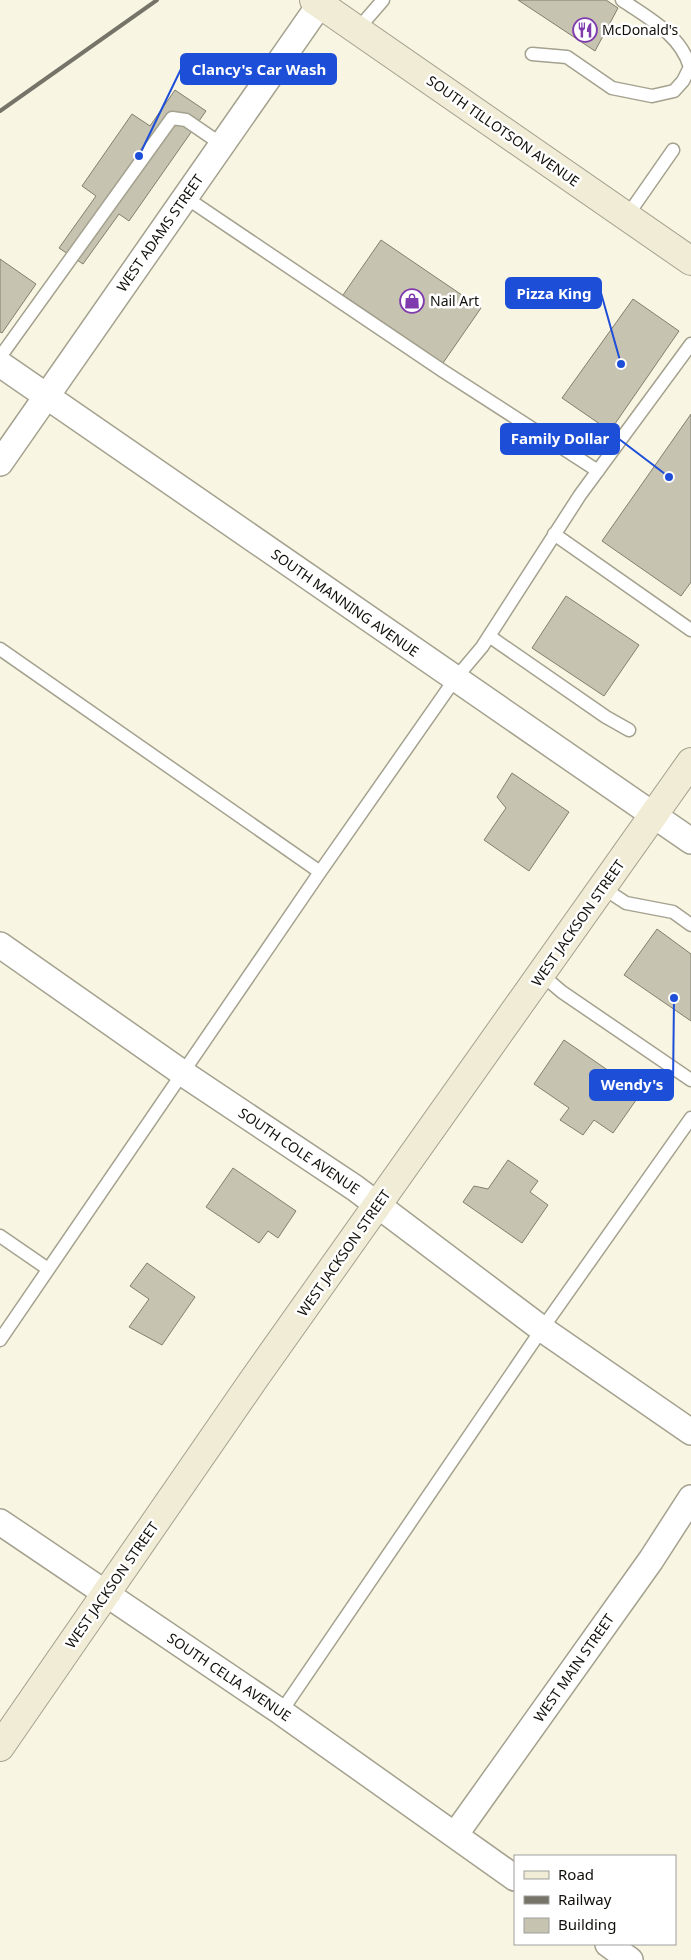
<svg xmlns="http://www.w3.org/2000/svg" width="691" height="1960" font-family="'Noto Sans',sans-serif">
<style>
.building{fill:#c7c3b1;stroke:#827f6e}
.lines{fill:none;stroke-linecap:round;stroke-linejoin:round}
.service-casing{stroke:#a4a18f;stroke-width:15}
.minor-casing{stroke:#a4a18f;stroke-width:28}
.secondary-casing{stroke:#a4a18f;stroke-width:30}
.service{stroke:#fff;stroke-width:12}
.minor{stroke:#fff;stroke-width:25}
.secondary{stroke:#f0ecd5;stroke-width:28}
.rail{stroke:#767468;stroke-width:4}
.labels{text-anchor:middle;stroke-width:5;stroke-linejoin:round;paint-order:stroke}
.poi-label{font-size:14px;fill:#100f09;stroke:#fff;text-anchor:start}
.street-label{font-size:14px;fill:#100f09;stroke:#fff}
.leader{fill:none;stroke:#1d4ed8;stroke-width:2}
.callout-dot{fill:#1d4ed8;stroke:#fff;stroke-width:2}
.callout{fill:#1d4ed8;stroke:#1d4ed8;stroke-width:2}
.callout-label{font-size:15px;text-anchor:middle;font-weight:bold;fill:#fff}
</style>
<rect width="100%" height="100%" fill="#f8f5e2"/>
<path class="building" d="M 518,0 L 606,0 L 618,8 L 595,51 Z
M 175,90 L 206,111 L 129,221 L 119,214 L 83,264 L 59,248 L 96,196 L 82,186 L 132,114 L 150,126 Z
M 381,240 L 481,308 L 443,363 L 343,295 Z
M 0,259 L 36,284 L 2,333 L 0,332 Z
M 633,299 L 679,331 L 610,431 L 562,398 Z
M 691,414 L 691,582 L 681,596 L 602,541 Z
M 566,596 L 639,645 L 604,696 L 532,648 Z
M 512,773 L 569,812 L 529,871 L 484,840 L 506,808 L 497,797 Z
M 657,929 L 691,954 L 691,1021 L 624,975 Z
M 564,1040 L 641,1093 L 613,1133 L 594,1120 L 583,1135 L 560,1120 L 569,1108 L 534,1084 Z
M 508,1160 L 538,1181 L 530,1192 L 548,1205 L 522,1243 L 463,1202 L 474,1186 L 488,1189 Z
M 233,1168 L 296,1211 L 278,1238 L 268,1231 L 259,1243 L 206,1207 Z
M 147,1263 L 195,1297 L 162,1345 L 129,1327 L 149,1299 L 130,1286 Z"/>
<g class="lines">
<g class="service-casing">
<path id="service" d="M 357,30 L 383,0
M 532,54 L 567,57 L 612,88 L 652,96 L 674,91 L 683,81 L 690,67 C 680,34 648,18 622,0
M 185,197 L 443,371 L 598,471
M 627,216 L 673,150
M 0,357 L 172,118 L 186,120 L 221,144
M 554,534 L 691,630
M 489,636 L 606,717 L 629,730
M 0,649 L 320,872
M 603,888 L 626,903 L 673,912 L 691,925
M 542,975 L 562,992 L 691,1080
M 0,1236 L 48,1269
M 0,1340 L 320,872 L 455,679 L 482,647 L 580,495 L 691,344
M 281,1712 L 542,1329 L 691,1118"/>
</g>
<g class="minor-casing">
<path id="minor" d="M 0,364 L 691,841
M 0,463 L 320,4
M 0,945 L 184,1074 L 355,1188 L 542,1329 L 691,1432
M 0,1522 L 281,1712 L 515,1878
M 455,1835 L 651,1560 L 691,1498
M 608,1944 L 630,1960"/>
</g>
<g class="secondary-casing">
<path id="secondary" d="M 314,0 L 691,261
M 0,1747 L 254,1379 L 691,762"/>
</g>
<use href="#service" class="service"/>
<use href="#minor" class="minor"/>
<use href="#secondary" class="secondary"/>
<path class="rail" d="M 0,111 L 157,0"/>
</g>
<defs>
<g id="restaurant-ring" transform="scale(1.25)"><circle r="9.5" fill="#fff" stroke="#7f3bae" stroke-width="1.5"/><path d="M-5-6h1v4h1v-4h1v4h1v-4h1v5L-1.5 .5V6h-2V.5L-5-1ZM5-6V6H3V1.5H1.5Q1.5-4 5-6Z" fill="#7f3bae"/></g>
<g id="shop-ring" transform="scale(1.25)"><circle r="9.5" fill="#fff" stroke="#7f3bae" stroke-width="1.5"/><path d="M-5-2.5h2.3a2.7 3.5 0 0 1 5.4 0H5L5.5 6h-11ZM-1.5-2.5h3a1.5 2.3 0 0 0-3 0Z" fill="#7f3bae"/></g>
</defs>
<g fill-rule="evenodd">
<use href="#restaurant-ring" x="585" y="30"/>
<use href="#shop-ring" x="412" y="301"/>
</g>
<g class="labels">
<g class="poi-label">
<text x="602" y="35">McDonald's</text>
<text x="430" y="306">Nail Art</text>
</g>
<g class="street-label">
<text transform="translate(503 131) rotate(35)" y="5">SOUTH TILLOTSON AVENUE</text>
<text transform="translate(160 233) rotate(-55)" y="5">WEST ADAMS STREET</text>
<text transform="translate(345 603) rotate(35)" y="5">SOUTH MANNING AVENUE</text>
<text transform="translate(578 923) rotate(-55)" y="5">WEST JACKSON STREET</text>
<text transform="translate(299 1151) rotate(34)" y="5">SOUTH COLE AVENUE</text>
<text transform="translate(344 1253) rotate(-55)" y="5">WEST JACKSON STREET</text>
<text transform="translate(112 1585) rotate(-55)" y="5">WEST JACKSON STREET</text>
<text transform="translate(574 1668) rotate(-55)" y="5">WEST MAIN STREET</text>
<text transform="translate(229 1677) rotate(34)" y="5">SOUTH CELIA AVENUE</text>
</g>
</g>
<path class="leader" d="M139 156L181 69M621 364L601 293M669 477L619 439M674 998L673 1085"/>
<g class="callout-dot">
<circle cx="139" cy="156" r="5"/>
<circle cx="621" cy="364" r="5"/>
<circle cx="669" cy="477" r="5"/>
<circle cx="674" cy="998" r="5"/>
</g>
<g class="callout">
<rect x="181" y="54" width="155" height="30" rx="5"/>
<rect x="506" y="278" width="95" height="30" rx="5"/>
<rect x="501" y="424" width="118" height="30" rx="5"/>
<rect x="590" y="1070" width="83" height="30" rx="5"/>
</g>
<g class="callout-label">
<text x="259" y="75">Clancy's Car Wash</text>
<text x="554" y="299">Pizza King</text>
<text x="560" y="444">Family Dollar</text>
<text x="632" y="1090">Wendy's</text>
</g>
<rect x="514" y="1855" width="162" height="90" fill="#ffffff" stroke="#9f9f9d"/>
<rect x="524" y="1871" width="25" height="8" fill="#f0ecd5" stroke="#9f9f9d"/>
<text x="558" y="1880" font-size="15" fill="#100f09">Road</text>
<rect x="524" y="1896" width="25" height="8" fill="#767468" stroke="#9f9f9d"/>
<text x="558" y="1905" font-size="15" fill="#100f09">Railway</text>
<rect x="524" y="1918" width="25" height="15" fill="#c7c3b1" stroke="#9f9f9d"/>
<text x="558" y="1930" font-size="15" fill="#100f09">Building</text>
</svg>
